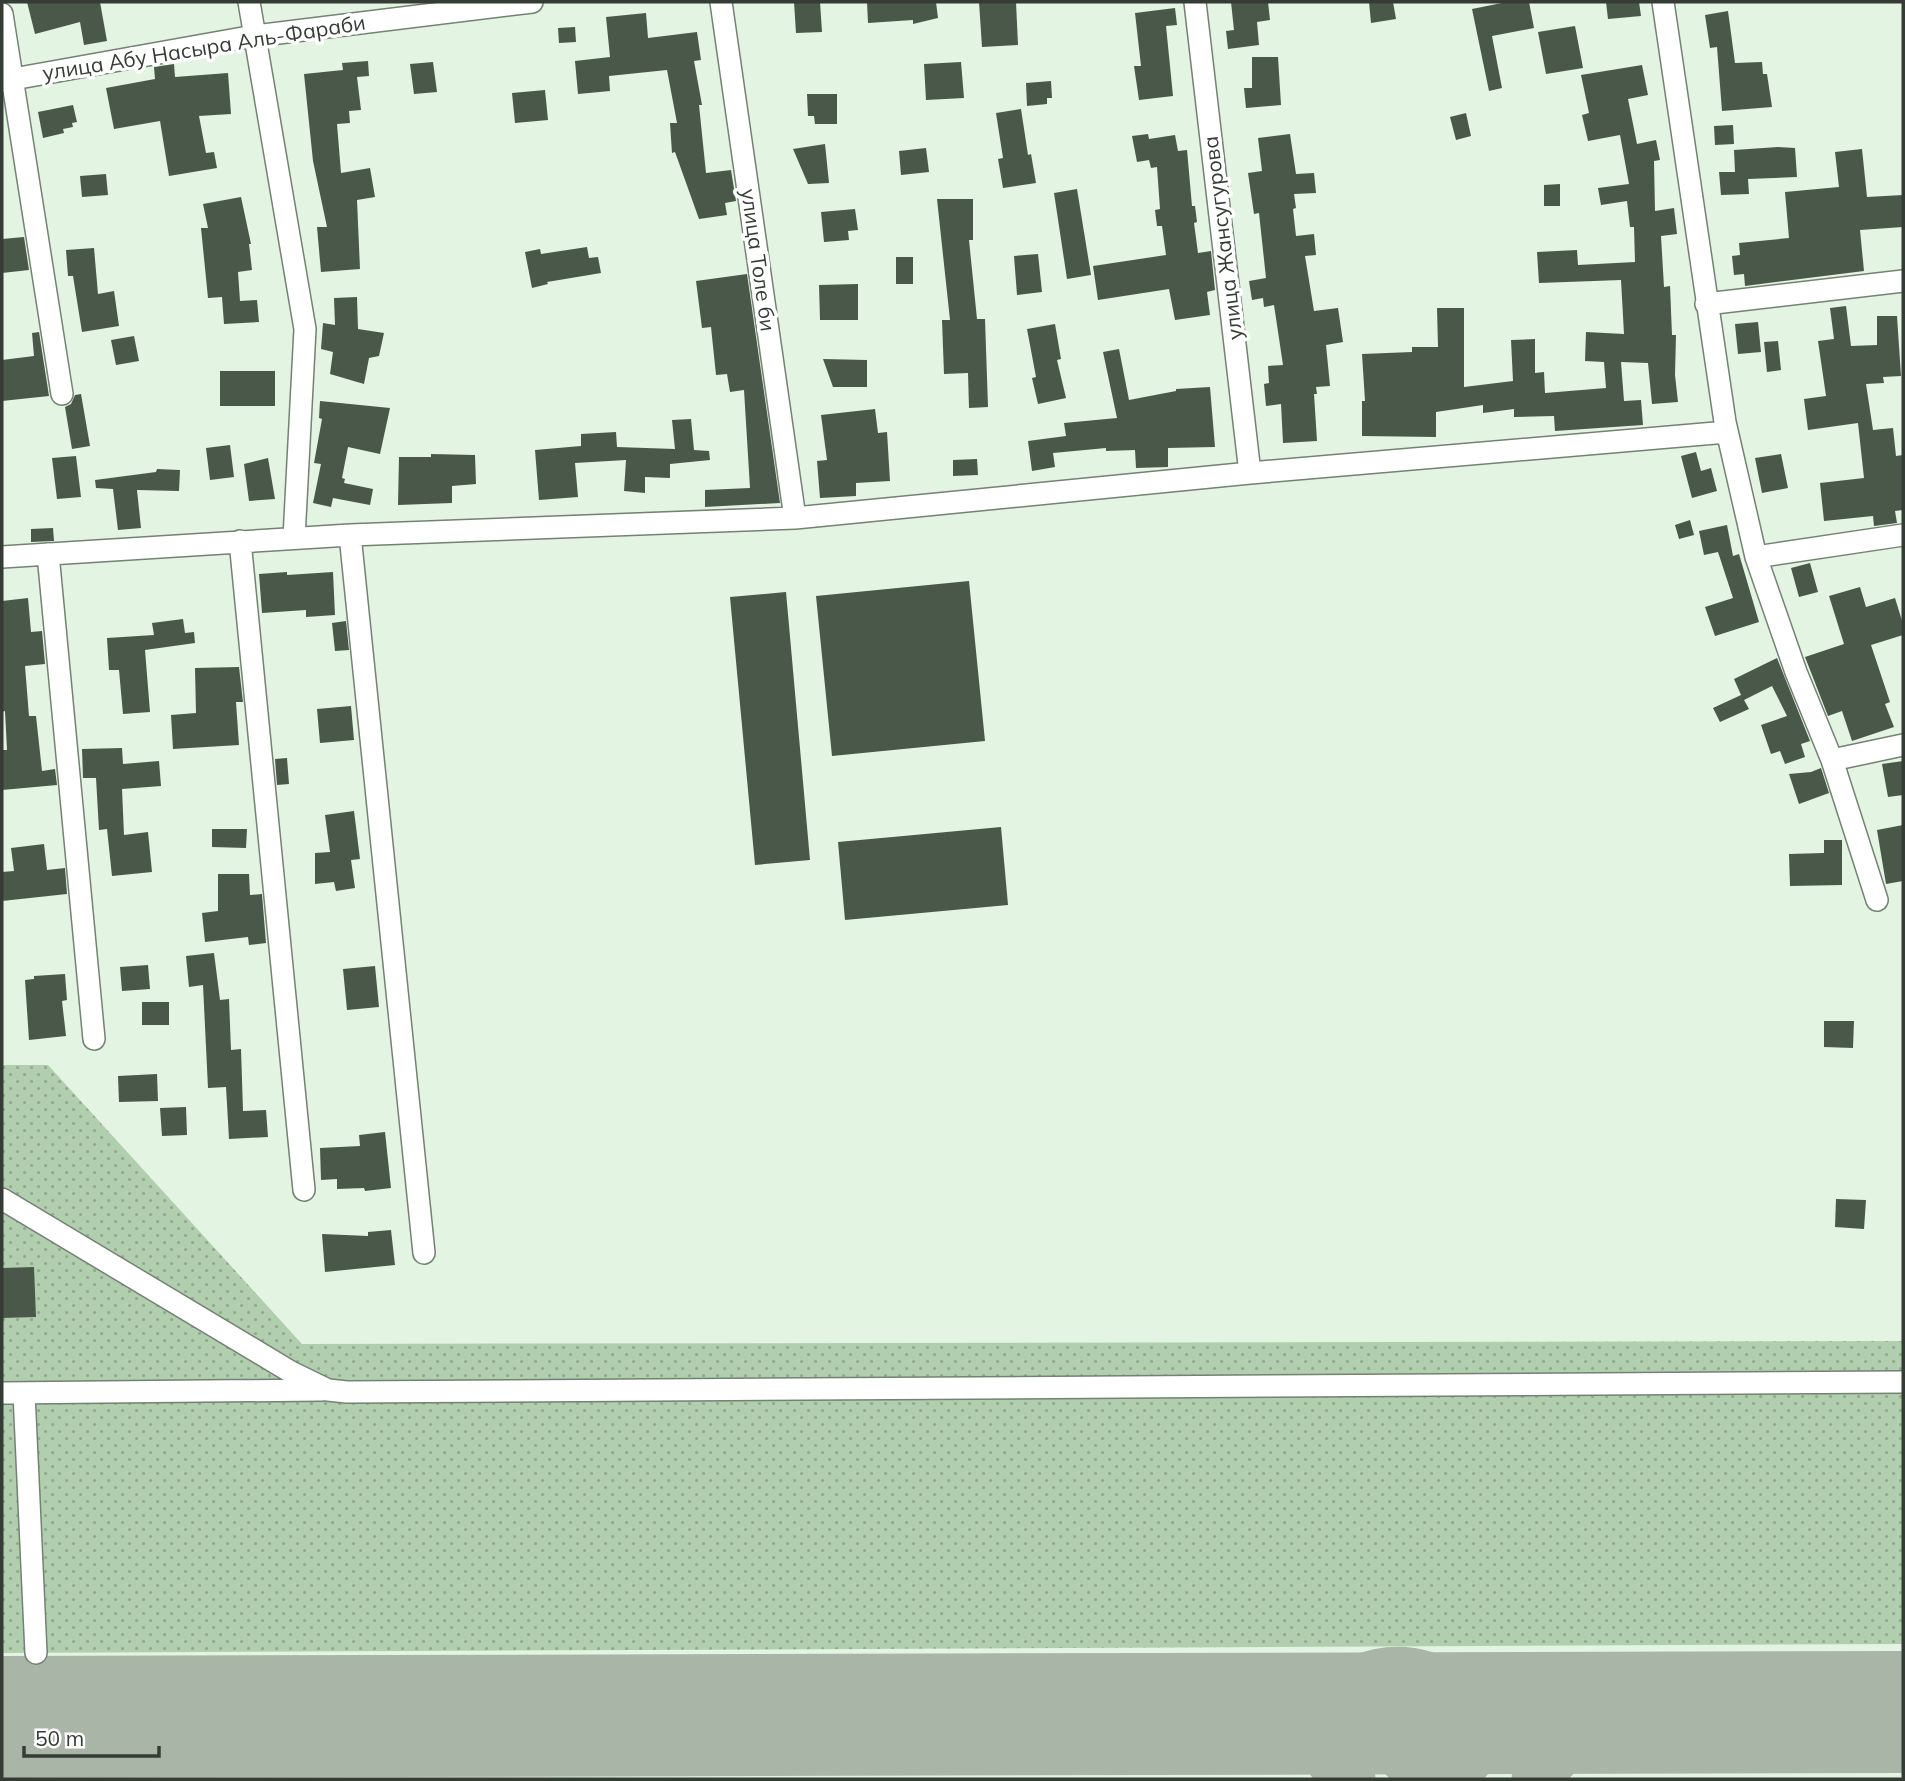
<svg xmlns="http://www.w3.org/2000/svg" width="1905" height="1781" font-family="Mulish,sans-serif">
<style>
.grass{fill:url(#grass-dots)}
.lines{fill:none;stroke-linecap:round;stroke-linejoin:round}
.taxiway{stroke:#a8b5a7;stroke-width:49}
.runway{stroke:#a8b5a7;stroke-width:122}
.building{fill:#4a5849}
.minor-casing{stroke:#738272;stroke-width:24}
.minor{stroke:#fff;stroke-width:21}
.labels{text-anchor:middle;stroke-width:7;stroke-linejoin:round;paint-order:stroke}
.street-label{font-size:21px;fill:#353c35;stroke:#fff}
</style>
<defs>
<pattern id="grass-dots" width="8" height="8" patternUnits="userSpaceOnUse" patternTransform="scale(1.75)"><rect width="8" height="8" fill="#b1cfaf"/><path d="M2 2h.1M6 6h.1" fill="none" stroke="#91a98f" stroke-width="1.8" stroke-linecap="round"/></pattern>
</defs>
<rect width="100%" height="100%" fill="#e3f4e2"/>
<path class="grass" d="M 2,1065 L 48,1065 L 302,1344 L 1903,1341 L 1903,1644 L 2,1653 Z"/>
<g class="lines">
<path class="taxiway" d="M 1323,1714 C 1363,1729 1397,1742 1421,1779
M 1351,1779 C 1335,1769 1323,1757 1322,1737 C 1321,1717 1327,1704 1342,1691 C 1353,1680 1366,1676 1380,1673 C 1437,1662 1472,1708 1522,1713
M 1454,1779 C 1473,1745 1507,1729 1542,1713
M 1536,1779 L 1560,1752 L 1582,1732 L 1627,1713"/>
<path class="runway" d="M 2,1717 L 1903,1712"/>
</g>
<path class="building" d="M 27,2 L 100,2 L 107,41 L 84,45 L 80,22 L 35,34 Z
M 794,2 L 820,2 L 822,32 L 796,33 Z
M 867,2 L 936,2 L 938,18 L 913,24 L 913,20 L 868,23 Z
M 979,2 L 1016,2 L 1018,45 L 982,47 Z
M 1231,2 L 1268,2 L 1270,20 L 1257,22 L 1259,45 L 1228,49 L 1226,31 L 1234,30 Z
M 1369,2 L 1393,2 L 1396,19 L 1371,23 Z
M 1507,2 L 1529,2 L 1534,28 L 1492,36 L 1502,88 L 1489,91 L 1472,9 Z
M 1606,2 L 1639,2 L 1641,16 L 1608,19 Z
M 1175,8 L 1177,25 L 1166,26 L 1173,96 L 1139,100 L 1134,66 L 1141,66 L 1135,13 Z
M 1728,11 L 1735,63 L 1762,62 L 1763,74 L 1767,74 L 1772,107 L 1722,111 L 1717,47 L 1710,48 L 1705,15 Z
M 646,13 L 648,38 L 697,32 L 701,60 L 694,61 L 702,105 L 699,105 L 706,173 L 731,170 L 736,201 L 725,203 L 727,215 L 699,219 L 675,152 L 672,153 L 670,123 L 677,123 L 667,70 L 609,76 L 610,91 L 578,94 L 575,61 L 610,57 L 606,17 Z
M 1575,26 L 1583,68 L 1546,74 L 1538,32 Z
M 575,27 L 576,42 L 559,43 L 558,28 Z
M 1252,57 L 1278,57 L 1281,105 L 1246,108 L 1244,88 L 1252,88 Z
M 368,61 L 369,76 L 357,77 L 361,110 L 349,111 L 350,123 L 337,124 L 341,173 L 370,168 L 375,197 L 357,200 L 360,269 L 321,272 L 317,227 L 327,227 L 313,161 L 304,74 L 343,70 L 342,63 Z
M 433,62 L 437,92 L 414,94 L 410,64 Z
M 961,62 L 964,98 L 926,100 L 924,64 Z
M 174,64 L 175,77 L 228,73 L 231,114 L 199,116 L 206,153 L 214,152 L 217,168 L 169,176 L 160,121 L 114,129 L 106,88 L 155,79 L 154,67 Z
M 1642,65 L 1648,95 L 1628,99 L 1637,144 L 1656,140 L 1660,160 L 1654,161 L 1655,211 L 1674,208 L 1677,234 L 1661,236 L 1664,287 L 1670,286 L 1672,335 L 1676,335 L 1675,375 L 1678,402 L 1652,404 L 1648,363 L 1621,362 L 1624,401 L 1641,400 L 1643,425 L 1555,431 L 1554,416 L 1514,417 L 1514,409 L 1483,413 L 1483,405 L 1436,412 L 1436,437 L 1362,436 L 1362,401 L 1365,401 L 1362,354 L 1412,352 L 1412,347 L 1438,347 L 1437,308 L 1464,308 L 1464,387 L 1513,381 L 1511,340 L 1535,339 L 1535,373 L 1544,372 L 1545,393 L 1606,388 L 1604,362 L 1585,361 L 1586,332 L 1624,334 L 1621,280 L 1539,283 L 1537,252 L 1577,250 L 1578,265 L 1635,262 L 1634,227 L 1630,227 L 1627,201 L 1601,205 L 1598,188 L 1629,184 L 1620,135 L 1588,141 L 1582,115 L 1589,113 L 1581,75 Z
M 1051,81 L 1052,98 L 1047,98 L 1047,104 L 1027,106 L 1026,83 Z
M 545,90 L 548,120 L 515,123 L 512,93 Z
M 807,94 L 837,94 L 837,124 L 815,124 L 814,116 L 808,116 Z
M 73,105 L 77,122 L 72,123 L 73,127 L 63,129 L 64,133 L 43,138 L 38,112 Z
M 1021,109 L 1028,155 L 1031,154 L 1036,183 L 1003,188 L 998,159 L 1003,158 L 996,113 Z
M 1466,113 L 1471,136 L 1456,140 L 1450,117 Z
M 1733,125 L 1734,144 L 1715,145 L 1714,126 Z
M 1148,134 L 1149,139 L 1175,135 L 1178,151 L 1187,150 L 1192,206 L 1195,206 L 1197,222 L 1194,223 L 1198,253 L 1211,251 L 1215,290 L 1207,292 L 1210,315 L 1175,320 L 1169,289 L 1098,300 L 1093,266 L 1166,255 L 1162,226 L 1157,226 L 1155,210 L 1160,209 L 1157,167 L 1151,168 L 1149,160 L 1137,162 L 1132,136 Z
M 1290,134 L 1296,174 L 1314,173 L 1316,193 L 1294,194 L 1296,208 L 1293,209 L 1296,236 L 1314,234 L 1316,255 L 1305,256 L 1314,311 L 1338,308 L 1343,342 L 1326,345 L 1330,386 L 1316,387 L 1317,394 L 1314,394 L 1317,441 L 1283,443 L 1281,404 L 1266,406 L 1264,384 L 1269,383 L 1268,366 L 1283,365 L 1274,305 L 1264,307 L 1263,298 L 1252,300 L 1249,281 L 1266,278 L 1259,213 L 1254,214 L 1248,173 L 1262,171 L 1258,138 Z
M 825,144 L 829,183 L 808,184 L 793,149 Z
M 1778,147 L 1795,148 L 1797,177 L 1748,179 L 1749,194 L 1721,195 L 1719,172 L 1735,172 L 1734,150 Z
M 926,148 L 929,172 L 901,175 L 899,151 Z
M 1862,149 L 1867,197 L 1903,195 L 1903,227 L 1860,230 L 1864,271 L 1745,286 L 1744,274 L 1734,275 L 1732,256 L 1740,255 L 1739,243 L 1789,238 L 1785,192 L 1839,187 L 1835,152 Z
M 106,174 L 108,195 L 82,197 L 80,176 Z
M 1560,184 L 1560,206 L 1544,206 L 1544,185 Z
M 1077,189 L 1091,275 L 1067,279 L 1054,193 Z
M 241,197 L 251,244 L 249,244 L 252,270 L 238,272 L 240,301 L 257,300 L 259,322 L 224,324 L 222,297 L 208,298 L 201,228 L 208,228 L 203,204 Z
M 937,199 L 973,199 L 973,240 L 969,240 L 977,319 L 985,319 L 988,407 L 969,408 L 968,373 L 944,374 L 942,320 L 950,320 Z
M 855,209 L 858,230 L 848,231 L 849,240 L 824,242 L 821,212 Z
M 24,237 L 29,270 L 2,273 L 2,239 Z
M 587,247 L 589,258 L 598,257 L 601,273 L 547,282 L 548,284 L 532,288 L 525,252 L 540,249 L 541,254 Z
M 94,248 L 98,294 L 114,291 L 119,326 L 82,332 L 73,276 L 68,276 L 66,250 Z
M 1038,254 L 1042,292 L 1017,295 L 1014,256 Z
M 896,257 L 913,257 L 913,284 L 896,284 Z
M 747,274 L 780,503 L 705,507 L 705,490 L 750,488 L 744,390 L 730,392 L 727,374 L 716,375 L 711,327 L 702,328 L 696,281 Z
M 858,284 L 858,320 L 820,320 L 819,285 Z
M 357,297 L 358,329 L 384,333 L 379,356 L 369,358 L 364,384 L 330,374 L 333,352 L 321,349 L 323,323 L 335,325 L 334,298 Z
M 1846,306 L 1851,346 L 1877,345 L 1877,316 L 1897,316 L 1901,376 L 1883,377 L 1884,383 L 1866,384 L 1873,430 L 1893,428 L 1896,456 L 1903,455 L 1903,510 L 1895,511 L 1897,523 L 1874,526 L 1873,516 L 1824,521 L 1820,483 L 1864,478 L 1858,423 L 1808,430 L 1804,399 L 1826,396 L 1818,341 L 1834,339 L 1830,308 Z
M 1758,322 L 1761,352 L 1738,354 L 1735,324 Z
M 1055,324 L 1061,359 L 1057,360 L 1066,398 L 1038,404 L 1032,378 L 1036,377 L 1027,329 Z
M 39,332 L 49,396 L 2,401 L 2,360 L 34,356 L 32,333 Z
M 134,336 L 139,361 L 116,365 L 111,340 Z
M 1778,341 L 1781,370 L 1767,372 L 1764,342 Z
M 1119,349 L 1129,400 L 1176,391 L 1176,389 L 1210,387 L 1215,447 L 1168,448 L 1168,467 L 1136,468 L 1135,450 L 1106,451 L 1106,448 L 1053,453 L 1055,467 L 1032,471 L 1028,441 L 1066,436 L 1064,423 L 1117,418 L 1103,352 Z
M 823,359 L 867,360 L 867,387 L 833,387 Z
M 220,371 L 275,371 L 275,406 L 220,406 Z
M 81,394 L 90,446 L 72,449 L 65,407 L 71,404 L 75,395 Z
M 320,401 L 390,408 L 380,454 L 348,447 L 342,478 L 345,479 L 344,483 L 373,489 L 370,505 L 333,498 L 331,507 L 313,503 L 321,464 L 314,463 L 322,419 L 319,418 Z
M 875,409 L 878,433 L 887,432 L 890,481 L 856,483 L 856,496 L 820,498 L 817,461 L 827,460 L 821,415 Z
M 691,419 L 694,450 L 709,451 L 710,460 L 670,464 L 670,478 L 645,477 L 645,493 L 624,491 L 626,460 L 575,463 L 578,497 L 539,500 L 535,450 L 581,446 L 581,434 L 616,432 L 617,447 L 675,449 L 672,420 Z
M 230,445 L 234,477 L 210,480 L 206,448 Z
M 1696,452 L 1701,471 L 1711,468 L 1717,491 L 1692,498 L 1681,456 Z
M 431,454 L 475,455 L 476,484 L 452,486 L 452,503 L 398,505 L 399,457 L 431,457 Z
M 1781,454 L 1788,488 L 1762,493 L 1755,458 Z
M 76,456 L 81,497 L 57,499 L 52,458 Z
M 268,458 L 275,499 L 249,501 L 244,464 Z
M 977,459 L 978,475 L 953,476 L 953,460 Z
M 157,469 L 180,470 L 179,491 L 137,490 L 141,528 L 118,530 L 113,489 L 96,488 L 95,480 L 156,472 Z
M 1690,520 L 1694,535 L 1679,539 L 1675,525 Z
M 1727,525 L 1733,556 L 1739,554 L 1759,622 L 1715,636 L 1705,607 L 1733,598 L 1718,552 L 1704,555 L 1699,531 Z
M 53,528 L 54,541 L 31,542 L 31,529 Z
M 1810,563 L 1818,592 L 1799,597 L 1791,568 Z
M 287,572 L 287,575 L 333,572 L 335,615 L 306,617 L 306,610 L 262,613 L 259,574 Z
M 969,581 L 985,741 L 832,756 L 816,596 Z
M 1860,587 L 1866,607 L 1895,598 L 1903,624 L 1903,635 L 1871,645 L 1890,702 L 1885,704 L 1894,727 L 1852,741 L 1842,711 L 1828,716 L 1805,657 L 1844,644 L 1829,596 Z
M 786,592 L 810,860 L 755,865 L 730,597 Z
M 28,598 L 31,632 L 42,631 L 45,664 L 25,666 L 29,716 L 36,716 L 42,771 L 55,769 L 57,785 L 2,790 L 2,750 L 7,750 L 5,711 L 2,712 L 2,601 Z
M 183,619 L 185,633 L 194,632 L 195,643 L 145,650 L 150,712 L 123,714 L 119,670 L 109,670 L 107,638 L 154,635 L 152,623 Z
M 346,621 L 349,650 L 335,651 L 332,623 Z
M 1777,658 L 1810,741 L 1801,744 L 1805,757 L 1785,764 L 1780,751 L 1771,754 L 1761,725 L 1787,716 L 1772,686 L 1744,700 L 1749,709 L 1720,722 L 1713,708 L 1741,695 L 1734,679 Z
M 239,667 L 243,702 L 236,702 L 239,745 L 173,749 L 171,715 L 196,713 L 195,668 Z
M 351,706 L 354,740 L 320,743 L 317,709 Z
M 122,748 L 123,764 L 159,761 L 161,786 L 122,789 L 124,835 L 148,832 L 152,872 L 112,876 L 107,829 L 99,830 L 96,778 L 83,778 L 82,749 Z
M 287,758 L 289,784 L 277,785 L 275,759 Z
M 1903,761 L 1903,795 L 1888,797 L 1882,764 Z
M 1821,768 L 1829,793 L 1799,804 L 1789,774 L 1811,772 Z
M 354,811 L 360,859 L 351,860 L 355,888 L 336,891 L 334,882 L 315,884 L 315,853 L 330,852 L 325,815 Z
M 1903,825 L 1903,881 L 1886,884 L 1877,830 Z
M 1001,827 L 1008,905 L 845,920 L 838,842 Z
M 212,829 L 247,829 L 246,848 L 212,847 Z
M 1824,840 L 1842,840 L 1842,885 L 1790,886 L 1789,854 L 1824,853 Z
M 44,844 L 47,870 L 65,868 L 67,894 L 2,901 L 2,872 L 14,871 L 11,848 Z
M 218,874 L 249,874 L 250,895 L 262,894 L 266,943 L 249,945 L 248,937 L 205,942 L 202,913 L 218,911 Z
M 214,953 L 220,1000 L 229,999 L 231,1050 L 241,1049 L 243,1111 L 266,1110 L 268,1137 L 229,1139 L 226,1087 L 208,1088 L 203,985 L 189,987 L 186,956 Z
M 148,965 L 150,989 L 122,991 L 120,967 Z
M 375,966 L 379,1007 L 347,1010 L 343,969 Z
M 65,974 L 67,1000 L 62,1001 L 66,1036 L 29,1040 L 25,980 L 34,979 L 34,976 Z
M 142,1002 L 169,1002 L 169,1025 L 142,1025 Z
M 1824,1021 L 1854,1021 L 1853,1048 L 1824,1047 Z
M 157,1074 L 158,1101 L 119,1102 L 118,1076 Z
M 186,1107 L 187,1135 L 162,1136 L 160,1108 Z
M 385,1132 L 391,1188 L 365,1191 L 364,1188 L 337,1189 L 337,1179 L 321,1180 L 320,1148 L 360,1146 L 359,1135 Z
M 1836,1199 L 1866,1200 L 1864,1229 L 1835,1227 Z
M 391,1230 L 395,1265 L 325,1272 L 322,1234 L 368,1236 L 368,1232 Z
M 34,1267 L 36,1317 L 2,1318 L 2,1268 Z"/>
<g class="lines">
<g class="minor-casing">
<path id="minor" d="M 249,2 L 305,329 L 294,538
M 721,2 L 795,518
M 1195,2 L 1250,473
M 1663,2 L 1725,422 L 1756,557 L 1796,672 L 1832,760 L 1877,900
M 2,14 L 62,394
M 2,81 L 254,36 L 532,2
M 1706,304 L 1903,281
M 350,535 L 424,1253
M 240,541 L 304,1190
M 48,554 L 94,1039
M 2,557 L 350,535 L 795,518 L 1250,473 L 1727,432
M 1756,557 L 1903,535
M 1832,760 L 1903,745
M 2,1199 L 291,1372 L 328,1390 L 347,1392 L 1903,1382
M 2,1393 L 322,1390
M 24,1393 L 36,1653"/>
</g>
<use href="#minor" class="minor"/>
</g>
<g class="labels">
<g class="street-label">
<text transform="translate(204 48) rotate(-9)" y="7">улица Абу Насыра Аль-Фараби</text>
<text transform="translate(1223 238) rotate(-97)" y="7">улица Жансугурова</text>
<text transform="translate(758 260) rotate(82)" y="7">улица Толе би</text>
</g>
</g>
<rect width="1905" height="1781" fill="none" stroke="#353c35" stroke-width="7"/>
<path d="M24 1746v10h135v-10" fill="none" stroke="#353c35" stroke-width="3.5"/>
<text x="35" y="1746" font-size="21" fill="#353c35" stroke="#ffffff" stroke-width="5" paint-order="stroke">50 m</text>
</svg>
